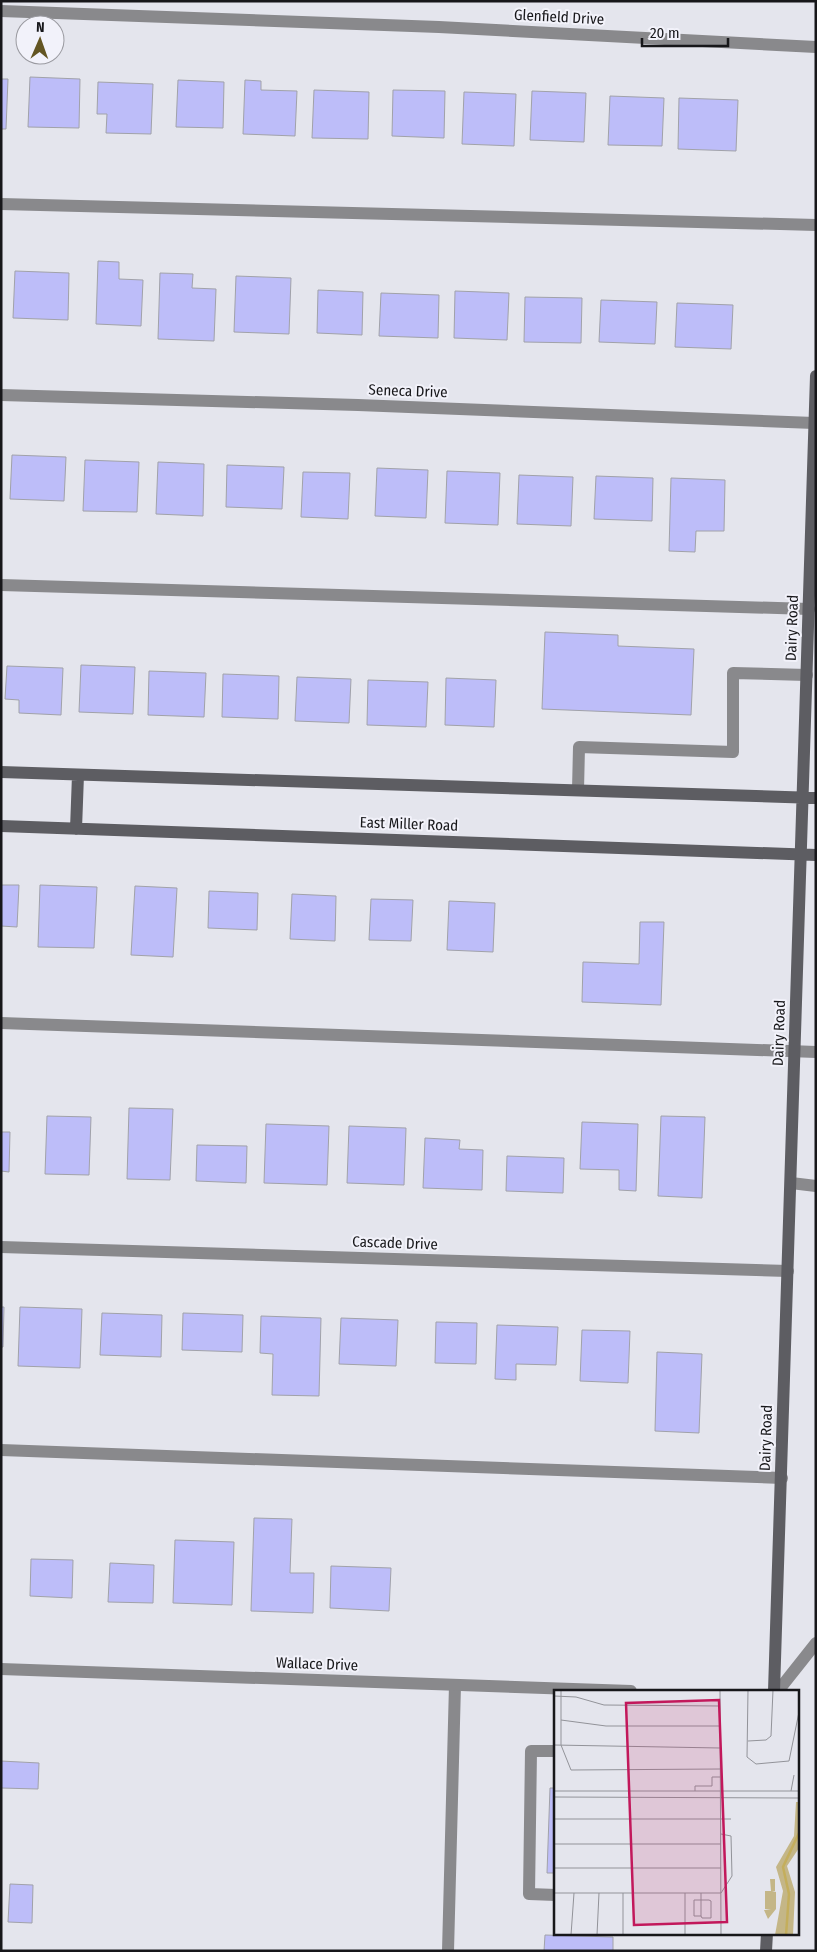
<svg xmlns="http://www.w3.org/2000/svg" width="817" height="1952" font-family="'Fira Sans Condensed',sans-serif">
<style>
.building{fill:#bdbdf9;stroke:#a1a2a9}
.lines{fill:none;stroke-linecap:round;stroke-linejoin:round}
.lane{stroke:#89898c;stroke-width:12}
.street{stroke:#89898c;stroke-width:12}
.secondary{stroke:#5d5d62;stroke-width:12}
.labels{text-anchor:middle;stroke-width:4;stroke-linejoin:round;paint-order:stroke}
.street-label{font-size:15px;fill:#17171a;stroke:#f2f2fa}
.inset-river{fill:none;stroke:#c4ae5c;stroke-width:2.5}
.inset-road{fill:none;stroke:#929399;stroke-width:1}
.view{fill:#c2185b;fill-opacity:0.15;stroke:#c2185b;stroke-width:2.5}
.inset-edge{fill:none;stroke:#17171a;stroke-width:2.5}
</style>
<rect width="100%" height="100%" fill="#e4e5ed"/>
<path class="building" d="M 30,77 L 80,79 L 79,128 L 28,127 Z
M 1,79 L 8,79 L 6,129 L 1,129 Z
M 178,80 L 224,82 L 223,128 L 176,127 Z
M 245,80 L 261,81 L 261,90 L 297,91 L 295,136 L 243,134 Z
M 98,82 L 153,84 L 151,134 L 106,133 L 107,114 L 97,114 Z
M 314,90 L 369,92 L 368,139 L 312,138 Z
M 393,90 L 445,91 L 444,138 L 392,136 Z
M 532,91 L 586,93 L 584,142 L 530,140 Z
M 464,92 L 516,94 L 514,146 L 462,144 Z
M 610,96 L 664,98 L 662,146 L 608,145 Z
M 679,98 L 738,100 L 736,151 L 678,149 Z
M 98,261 L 119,262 L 119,279 L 143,280 L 141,326 L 96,324 Z
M 15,271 L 69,273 L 68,320 L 13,318 Z
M 160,273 L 193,274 L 192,288 L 216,289 L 214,341 L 158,339 Z
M 236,276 L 291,278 L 289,334 L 234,332 Z
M 318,290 L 363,292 L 362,335 L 317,333 Z
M 455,291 L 509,293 L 507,340 L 454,338 Z
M 381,293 L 439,295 L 438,338 L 379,336 Z
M 525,297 L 582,298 L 581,343 L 524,342 Z
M 601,300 L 657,302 L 655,344 L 599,342 Z
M 677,303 L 733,305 L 731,349 L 675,347 Z
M 12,455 L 66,457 L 64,501 L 10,499 Z
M 85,460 L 139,462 L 137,512 L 83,511 Z
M 158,462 L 204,464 L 203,516 L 156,514 Z
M 227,465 L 284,467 L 282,509 L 226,507 Z
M 377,468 L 428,470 L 426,518 L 375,516 Z
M 447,471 L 500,473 L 498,525 L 445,523 Z
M 303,472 L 350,473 L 348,519 L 301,517 Z
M 519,475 L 573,477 L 571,526 L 517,524 Z
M 596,476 L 653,478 L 652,521 L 594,519 Z
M 671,478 L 725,480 L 724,531 L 696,531 L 695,552 L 669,551 Z
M 545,632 L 618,635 L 618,646 L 694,649 L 691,715 L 542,709 Z
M 81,665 L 135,667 L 133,714 L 79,712 Z
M 7,666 L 63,668 L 61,715 L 19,713 L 19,700 L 5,699 Z
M 149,671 L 206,673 L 204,717 L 148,715 Z
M 223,674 L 279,676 L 278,719 L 222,717 Z
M 297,677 L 351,679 L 349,723 L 295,721 Z
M 446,678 L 496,680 L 494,727 L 445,725 Z
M 368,680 L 428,682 L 426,727 L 367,725 Z
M 1,885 L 19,885 L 17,927 L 1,926 Z
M 40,885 L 97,887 L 94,948 L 38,947 Z
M 135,886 L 177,888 L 173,957 L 131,955 Z
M 209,891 L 258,893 L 257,930 L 208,928 Z
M 292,894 L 336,896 L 335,941 L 290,939 Z
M 371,899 L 413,900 L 411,941 L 369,940 Z
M 449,901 L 495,903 L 493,952 L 447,950 Z
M 640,922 L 664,922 L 661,1005 L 582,1002 L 583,962 L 639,964 Z
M 129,1108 L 173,1109 L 170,1180 L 127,1179 Z
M 47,1116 L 91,1117 L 89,1175 L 45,1174 Z
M 661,1116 L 705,1117 L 702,1198 L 658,1196 Z
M 582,1122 L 638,1124 L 636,1191 L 619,1190 L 619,1170 L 580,1169 Z
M 266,1124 L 329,1126 L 327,1185 L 264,1183 Z
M 349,1126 L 406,1128 L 404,1185 L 347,1183 Z
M 1,1132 L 10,1132 L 9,1172 L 1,1171 Z
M 425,1138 L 460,1140 L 459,1149 L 483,1150 L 482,1190 L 423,1188 Z
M 197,1145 L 247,1146 L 246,1183 L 196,1181 Z
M 507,1156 L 564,1158 L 563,1193 L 506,1191 Z
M 1,1307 L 4,1307 L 3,1347 L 1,1347 Z
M 20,1307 L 82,1309 L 80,1368 L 18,1366 Z
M 102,1313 L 162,1315 L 161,1357 L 100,1355 Z
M 183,1313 L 243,1315 L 242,1352 L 182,1350 Z
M 261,1316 L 321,1318 L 319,1396 L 272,1395 L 273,1354 L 260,1353 Z
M 341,1318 L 398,1320 L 396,1366 L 339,1364 Z
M 436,1322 L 477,1323 L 476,1364 L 435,1363 Z
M 497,1325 L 558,1327 L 556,1365 L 516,1364 L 516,1380 L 495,1379 Z
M 582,1330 L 630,1331 L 628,1383 L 580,1381 Z
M 657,1352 L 702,1354 L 699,1433 L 655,1431 Z
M 254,1518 L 292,1519 L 290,1573 L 314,1573 L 313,1613 L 251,1611 Z
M 175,1540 L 234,1542 L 232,1605 L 173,1603 Z
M 31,1559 L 73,1560 L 72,1598 L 30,1596 Z
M 110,1563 L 154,1565 L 153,1603 L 108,1602 Z
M 331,1566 L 391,1568 L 389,1611 L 330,1608 Z
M 1,1761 L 39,1763 L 38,1789 L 1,1788 Z
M 550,1788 L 556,1788 L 556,1873 L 547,1873 Z
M 10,1884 L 33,1885 L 32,1923 L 8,1922 Z
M 545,1935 L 613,1937 L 613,1951 L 544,1951 Z"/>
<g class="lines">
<path class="lane" d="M 1,204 L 816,225
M 1,585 L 809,609
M 578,790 L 579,747 L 733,752 L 733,673 L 807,675
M 1,1023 L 816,1052
M 791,1183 L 816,1186
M 1,1450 L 782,1478
M 778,1691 L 816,1643
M 556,1751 L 531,1751 L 529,1894 L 556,1895
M 448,1951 L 455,1685"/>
<path class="street" d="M 1,11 L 439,27 L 816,47
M 1,395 L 358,405 L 814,423
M 1,1247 L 788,1271
M 1,1669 L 631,1691"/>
<path class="secondary" d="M 1,772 L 816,798
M 1,826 L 816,855
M 76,829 L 78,775
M 774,1691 L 816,376
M 766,1951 L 767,1933"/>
</g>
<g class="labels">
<g class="street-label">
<text transform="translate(559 17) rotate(3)" y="5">Glenfield Drive</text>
<text transform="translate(408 391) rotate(2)" y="5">Seneca Drive</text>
<text transform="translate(792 628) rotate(-88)" y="5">Dairy Road</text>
<text transform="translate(409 824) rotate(2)" y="5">East Miller Road</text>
<text transform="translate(779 1033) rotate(-88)" y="5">Dairy Road</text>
<text transform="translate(395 1243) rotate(2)" y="5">Cascade Drive</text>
<text transform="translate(766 1438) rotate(-88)" y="5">Dairy Road</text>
<text transform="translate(317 1664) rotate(2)" y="5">Wallace Drive</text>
</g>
</g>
<g transform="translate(554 1690)">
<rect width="245" height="245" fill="#e4e5ed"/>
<path d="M 242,112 L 245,112 L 245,158 L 233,176 L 241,202 L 239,245 L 221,245 L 229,201 L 222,177 L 240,146 ZM 216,189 L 221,189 L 221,201 L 218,201 L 222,202 L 222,219 L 214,229 L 210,220 L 217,220 L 211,219 L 211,201 L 217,201 Z" fill="#c4b687"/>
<path class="inset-river" d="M 232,245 L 235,204 L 229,177 L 245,143"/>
<path class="inset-road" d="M 7,0 L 7,55 L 17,80 L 166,79M 166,0 L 167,245M 194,0 L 193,67 L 202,74 L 235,71 L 245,22M 0,6 L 22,7 L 50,15 L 166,16M 7,30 L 52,36 L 166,36M 194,51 L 212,50 L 217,46 L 219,0M 0,55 L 166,58M 0,101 L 245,101M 141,101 L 141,96 L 158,96 L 158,87 L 166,87M 237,101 L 240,85M 0,107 L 245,108M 0,129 L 177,129M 0,154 L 167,154M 0,178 L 167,178M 0,203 L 167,203 L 178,186 L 177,146 L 167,144M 131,203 L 131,245M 147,203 L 147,226 L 148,228 L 157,228 L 157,211 L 155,210 L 140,210 L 140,226 L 147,226M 17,245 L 20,203M 43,245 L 45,203M 69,245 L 69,203"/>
<path class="view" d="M 165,10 L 173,232 L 80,235 L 72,13 Z"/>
<rect width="245" height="245" class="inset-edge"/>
</g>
<rect width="817" height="1952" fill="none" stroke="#17171a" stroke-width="5"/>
<g transform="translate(40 40) rotate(2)"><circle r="24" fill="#f2f2fa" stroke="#9a9aa0"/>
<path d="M0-4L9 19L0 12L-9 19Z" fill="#635522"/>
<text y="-8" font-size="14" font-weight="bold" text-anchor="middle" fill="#17171a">N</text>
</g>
<path d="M642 38v8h86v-8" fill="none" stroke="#17171a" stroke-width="2.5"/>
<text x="650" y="38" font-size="15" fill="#17171a" stroke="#f2f2fa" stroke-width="4" paint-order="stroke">20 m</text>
</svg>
